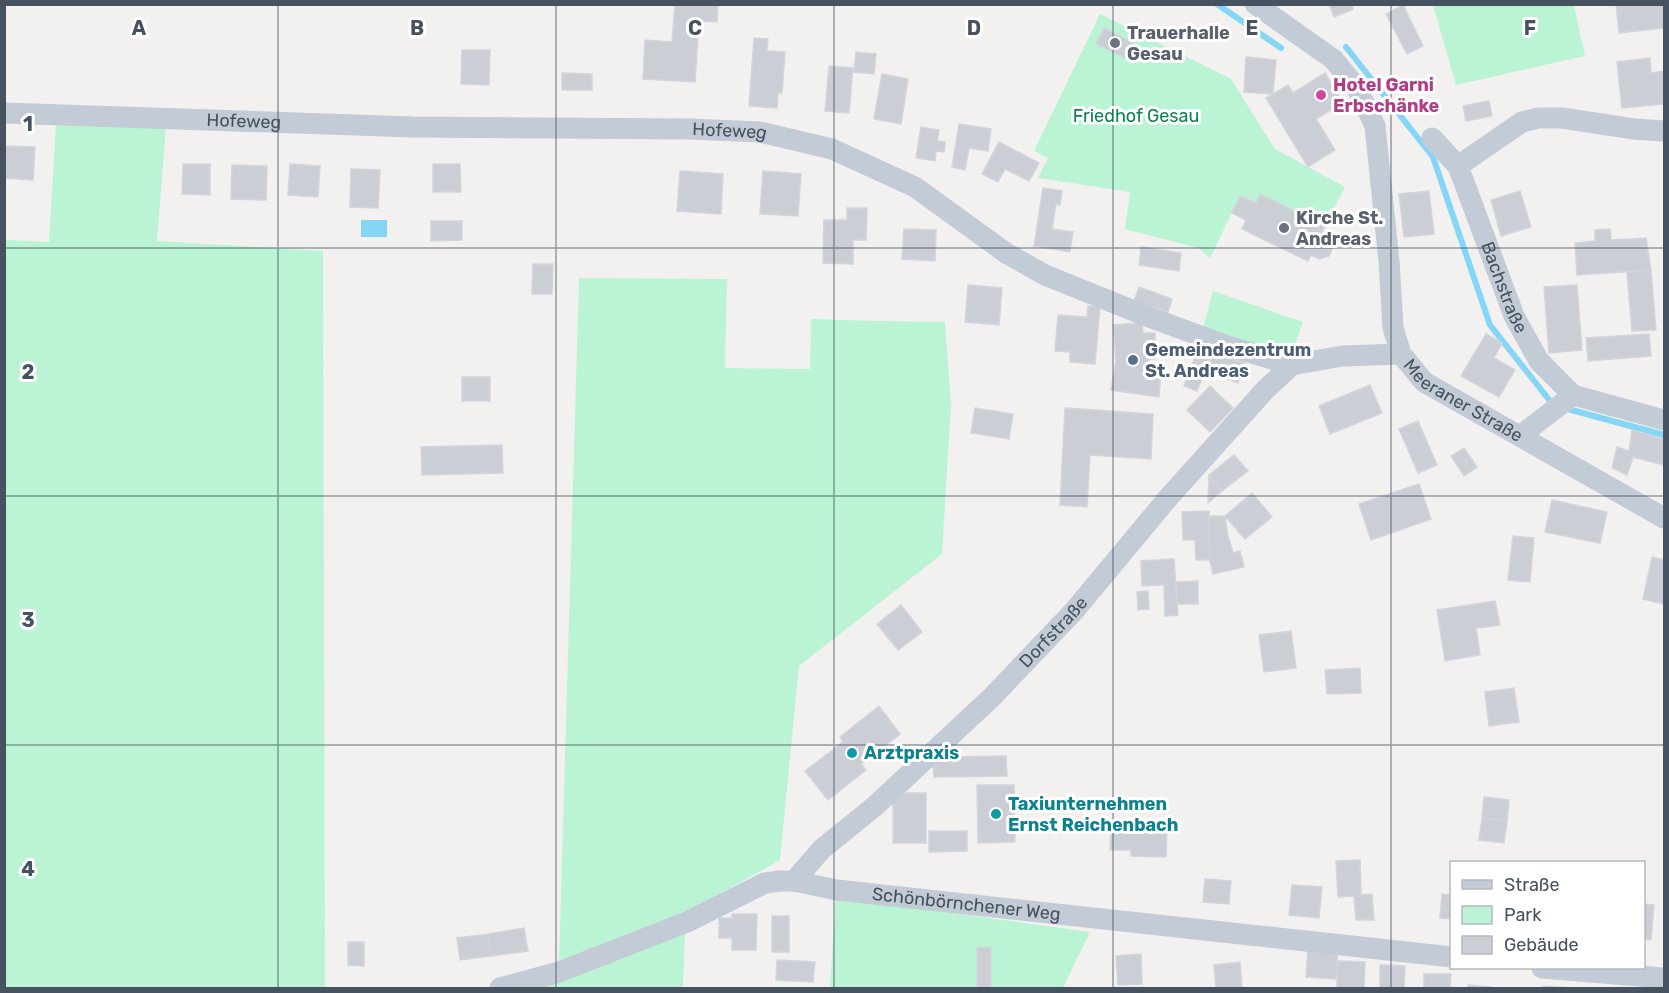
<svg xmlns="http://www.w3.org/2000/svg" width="1669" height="993" font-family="Rubik,sans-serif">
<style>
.green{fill:#bbf4d4}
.water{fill:#84d6f4}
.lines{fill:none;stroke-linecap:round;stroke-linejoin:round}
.stream{stroke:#84d6f4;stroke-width:6}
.building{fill:#ccced6;stroke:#d3d5dc;stroke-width:1.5}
.minor{stroke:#c2cbd6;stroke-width:21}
.grid{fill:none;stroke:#465260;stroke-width:1.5;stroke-opacity:0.55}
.worship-dot{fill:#6b7280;stroke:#fff;stroke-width:2}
.hotel-dot{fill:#d1479c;stroke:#fff;stroke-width:2}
.service-dot{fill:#5c6f8a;stroke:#fff;stroke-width:2}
.culture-dot{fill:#0f9aa8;stroke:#fff;stroke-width:2}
.labels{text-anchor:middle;stroke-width:6;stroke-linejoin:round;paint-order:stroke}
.worship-label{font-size:18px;font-weight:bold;fill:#5b616d;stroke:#fff;text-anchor:start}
.hotel-label{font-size:18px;font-weight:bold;fill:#b23c85;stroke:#fff;text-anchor:start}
.park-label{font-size:18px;fill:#0e8350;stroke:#fff}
.street-label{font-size:18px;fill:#465260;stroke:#fff}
.service-label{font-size:18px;font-weight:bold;fill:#4e5e75;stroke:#fff;text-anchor:start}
.culture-label{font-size:18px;font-weight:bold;fill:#0d838f;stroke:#fff;text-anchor:start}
.grid-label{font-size:20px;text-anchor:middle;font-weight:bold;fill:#465260;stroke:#fff;stroke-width:6;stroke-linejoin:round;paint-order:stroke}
</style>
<rect width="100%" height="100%" fill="#f3f0f0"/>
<path class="green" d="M 1433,5 L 1574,5 L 1585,56 L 1456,85 Z
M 1100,14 L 1231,79 L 1275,149 L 1345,187 L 1325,226 L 1260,195 L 1256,203 L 1240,196 L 1210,258 L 1198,248 L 1125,229 L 1130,192 L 1038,178 L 1048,158 L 1034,151 Z
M 56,124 L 166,127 L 157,241 L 323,251 L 325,988 L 5,988 L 4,240 L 49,242 Z
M 579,278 L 727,279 L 725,368 L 810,369 L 811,319 L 878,321 L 945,322 L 951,405 L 942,554 L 799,666 L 780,860 L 686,913 L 559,963 Z
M 1213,291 L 1303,322 L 1290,358 L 1203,327 Z
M 836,897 L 1090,932 L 1063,988 L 830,988 Z
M 685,932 L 683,988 L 532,988 Z"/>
<path class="water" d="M 361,220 L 387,220 L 387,237 L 361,237 Z"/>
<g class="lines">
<path class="stream" d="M 1217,4 L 1281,48
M 1346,47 L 1433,157 L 1490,325 L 1554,406
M 1564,408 L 1664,435"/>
</g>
<path class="building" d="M 675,4 L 718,4 L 717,22 L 699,21 L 695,82 L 643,79 L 645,40 L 672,42 Z
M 1329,4 L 1351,4 L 1353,9 L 1334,17 Z
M 1616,4 L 1664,4 L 1664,28 L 1619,33 Z
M 1403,5 L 1423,46 L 1407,54 L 1386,14 Z
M 1104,28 L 1133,43 L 1125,58 L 1096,44 Z
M 754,38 L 768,39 L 767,51 L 785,52 L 782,93 L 778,93 L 777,108 L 749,106 Z
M 462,50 L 490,50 L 489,85 L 461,84 Z
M 856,52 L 876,54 L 874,74 L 854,72 Z
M 1246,57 L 1276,60 L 1273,94 L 1244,92 Z
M 1650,58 L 1651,73 L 1664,71 L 1664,104 L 1622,108 L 1617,62 Z
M 829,66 L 853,68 L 849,113 L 825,111 Z
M 562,73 L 592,74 L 592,90 L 562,90 Z
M 1325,73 L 1343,103 L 1316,119 L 1335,150 L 1308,167 L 1266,98 L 1288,85 L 1293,93 Z
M 882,74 L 908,79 L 901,124 L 874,119 Z
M 1489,101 L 1492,116 L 1466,121 L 1463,106 Z
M 959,124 L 991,129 L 988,151 L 969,148 L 965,170 L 952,167 Z
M 921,127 L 939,130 L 937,141 L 945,142 L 944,152 L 936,151 L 935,161 L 916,158 Z
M 999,142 L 1039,163 L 1029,181 L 1005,169 L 998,182 L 982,174 Z
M 5,146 L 35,147 L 33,180 L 4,178 Z
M 183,164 L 210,164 L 210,195 L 182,194 Z
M 290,164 L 320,166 L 318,197 L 288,195 Z
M 433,164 L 460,164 L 461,192 L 433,192 Z
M 232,165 L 267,166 L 266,200 L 231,199 Z
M 351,169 L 380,170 L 378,208 L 350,207 Z
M 680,171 L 723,174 L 721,214 L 677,211 Z
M 763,171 L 801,174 L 798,216 L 760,214 Z
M 1043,188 L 1062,191 L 1060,205 L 1056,204 L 1052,229 L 1073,232 L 1070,252 L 1034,246 Z
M 1429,191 L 1434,234 L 1404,237 L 1399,194 Z
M 1520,191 L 1531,227 L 1501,236 L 1491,200 Z
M 1260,194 L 1325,226 L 1322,233 L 1331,237 L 1333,247 L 1329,256 L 1320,259 L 1311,255 L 1308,261 L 1242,229 L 1246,220 L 1232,213 L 1240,196 L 1256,203 Z
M 847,208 L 867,208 L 866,240 L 853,240 L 853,264 L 823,263 L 824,220 L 847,220 Z
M 431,221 L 462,221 L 462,240 L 431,241 Z
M 904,229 L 936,230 L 935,261 L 902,259 Z
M 1610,229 L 1611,240 L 1646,238 L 1651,270 L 1577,275 L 1575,243 L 1595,241 L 1595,230 Z
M 1141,247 L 1181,253 L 1179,271 L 1139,265 Z
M 533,264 L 553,264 L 552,294 L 532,294 Z
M 1651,270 L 1656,330 L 1632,331 L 1627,272 Z
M 968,285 L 1002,288 L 999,325 L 965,322 Z
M 1577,285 L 1582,350 L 1549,353 L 1544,287 Z
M 1139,287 L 1172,299 L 1168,312 L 1134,301 Z
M 1088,306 L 1100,307 L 1095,364 L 1070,362 L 1070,352 L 1055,351 L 1058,315 L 1087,317 Z
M 1142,323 L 1143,333 L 1155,333 L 1155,359 L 1149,359 L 1151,370 L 1161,371 L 1159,397 L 1111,390 L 1116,360 L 1113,325 Z
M 1486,334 L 1502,343 L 1494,358 L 1515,370 L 1499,397 L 1461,376 Z
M 1649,334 L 1651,356 L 1588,361 L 1586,338 Z
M 1199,346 L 1213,351 L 1197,391 L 1184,386 Z
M 1213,351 L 1245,363 L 1238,383 L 1205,370 Z
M 462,377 L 490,377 L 490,401 L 462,401 Z
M 1370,385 L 1382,413 L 1330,434 L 1319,406 Z
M 1210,386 L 1233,408 L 1210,432 L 1187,410 Z
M 975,408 L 1013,414 L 1009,439 L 971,433 Z
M 1065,408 L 1153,414 L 1151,459 L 1090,455 L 1087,507 L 1060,505 Z
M 1418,421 L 1437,465 L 1418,473 L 1399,429 Z
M 1632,430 L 1664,439 L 1664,465 L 1633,457 L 1627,475 L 1612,468 L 1617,447 L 1629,451 Z
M 502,445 L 503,473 L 422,475 L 421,447 Z
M 1464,448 L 1477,467 L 1464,476 L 1451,456 Z
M 1234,455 L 1248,471 L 1222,491 L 1209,475 Z
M 1209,475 L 1222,491 L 1208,503 Z
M 1419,484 L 1431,519 L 1371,540 L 1359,504 Z
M 1252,493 L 1272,517 L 1245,539 L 1225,516 Z
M 1552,500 L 1607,512 L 1600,543 L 1545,532 Z
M 1209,511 L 1210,560 L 1196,560 L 1195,540 L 1183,540 L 1182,512 Z
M 1209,516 L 1225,516 L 1228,536 L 1233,553 L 1240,551 L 1244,567 L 1213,574 L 1210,560 Z
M 1513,536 L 1534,538 L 1530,582 L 1508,580 Z
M 1652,557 L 1664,560 L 1664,604 L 1643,599 Z
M 1174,559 L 1178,615 L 1165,616 L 1164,585 L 1142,586 L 1141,561 Z
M 1198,581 L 1198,604 L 1177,604 L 1176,582 Z
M 1148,591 L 1149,609 L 1138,610 L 1137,592 Z
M 1495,601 L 1500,625 L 1476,628 L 1480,655 L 1445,661 L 1437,610 Z
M 901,605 L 922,632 L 898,650 L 877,624 Z
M 1291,631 L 1296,668 L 1264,672 L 1259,635 Z
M 1360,668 L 1361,693 L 1327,694 L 1325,670 Z
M 1514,688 L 1519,722 L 1489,726 L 1485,692 Z
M 879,706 L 900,734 L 861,764 L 866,770 L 828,800 L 805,771 L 843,742 L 840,737 Z
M 1006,756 L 1007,776 L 934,777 L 933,757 Z
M 977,785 L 1014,785 L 1015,842 L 978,843 Z
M 893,793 L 926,793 L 926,843 L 893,843 Z
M 1484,797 L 1509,800 L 1507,821 L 1482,818 Z
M 1482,818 L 1507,821 L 1504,843 L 1479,840 Z
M 1111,825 L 1167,827 L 1166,857 L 1131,856 L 1131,850 L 1110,850 Z
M 929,831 L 967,831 L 967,851 L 929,852 Z
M 1360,860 L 1361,895 L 1372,894 L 1374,920 L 1356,920 L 1354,896 L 1338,897 L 1336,861 Z
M 1205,879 L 1231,881 L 1229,904 L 1203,902 Z
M 1292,885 L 1322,887 L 1319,918 L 1289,915 Z
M 1442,894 L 1452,895 L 1452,919 L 1440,918 Z
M 1644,904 L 1654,905 L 1651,940 L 1644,939 Z
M 732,914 L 757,914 L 756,950 L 732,950 L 732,938 L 719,938 L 719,918 L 732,918 Z
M 772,916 L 789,916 L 789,952 L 772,952 Z
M 524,928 L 528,951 L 491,956 L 488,934 Z
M 488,934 L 491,956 L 460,960 L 457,938 Z
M 348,942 L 364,942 L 364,966 L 348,965 Z
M 991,947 L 991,988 L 977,988 L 977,948 Z
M 1308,949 L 1338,951 L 1336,979 L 1306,977 Z
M 1141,954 L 1142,984 L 1118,985 L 1116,956 Z
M 777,960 L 815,962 L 813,982 L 776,980 Z
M 1337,961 L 1365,962 L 1364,988 L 1337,988 Z
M 1240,962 L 1242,988 L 1216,988 L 1214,965 Z
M 1380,965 L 1405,966 L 1404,988 L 1380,988 Z
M 1424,974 L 1451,974 L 1450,988 L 1424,988 Z
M 1468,985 L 1491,987 L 1491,988 L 1468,988 Z
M 1543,986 L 1571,988 L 1543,988 Z"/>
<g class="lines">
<g class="minor">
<path id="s1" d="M 1255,4 L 1333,59 L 1357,88 L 1375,126 L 1389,261 L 1393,328 L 1401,354 L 1424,382 L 1664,518"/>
<path id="s2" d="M 4,113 L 413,127 L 690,129 L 760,132 L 832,149 L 915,187 L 1006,253 L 1045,275 L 1149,317 L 1228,346 L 1292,365 L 1342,356 L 1401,354"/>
<path id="s3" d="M 1432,138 L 1458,166 L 1514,316 L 1539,361 L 1573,395 L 1664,420"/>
<path d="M 1458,166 L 1522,122 L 1538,118 L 1562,118 L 1634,129 L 1664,131"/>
<path d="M 1520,436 L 1573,395"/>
<path id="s4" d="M 794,881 L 822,849 L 875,806 L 991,698 L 1074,611 L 1168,498 L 1266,389 L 1292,365"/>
<path d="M 1542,968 L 1664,978"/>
<path id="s5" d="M 500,988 L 559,972 L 687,922 L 765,883 L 780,881 L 794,881 L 837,890 L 1452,957"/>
</g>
</g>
<path class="grid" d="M 278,4 L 278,988M 556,4 L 556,988M 834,4 L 834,988M 1113,4 L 1113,988M 1391,4 L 1391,988M 4,248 L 1664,248M 4,496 L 1664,496M 4,745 L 1664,745"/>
<g class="worship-dot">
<circle cx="1115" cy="43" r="6"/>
<circle cx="1284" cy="228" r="6"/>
</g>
<circle class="hotel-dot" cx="1321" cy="95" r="6"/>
<circle class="service-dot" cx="1133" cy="360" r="6"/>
<g class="culture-dot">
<circle cx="852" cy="753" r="6"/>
<circle cx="996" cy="814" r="6"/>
</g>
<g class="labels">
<g class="worship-label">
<text x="1127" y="39">Trauerhalle<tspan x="1127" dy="21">Gesau</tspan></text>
<text x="1296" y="224">Kirche St.<tspan x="1296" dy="21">Andreas</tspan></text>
</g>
<g class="hotel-label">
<text x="1333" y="91">Hotel Garni<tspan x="1333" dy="21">Erbschänke</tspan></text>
</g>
<g class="park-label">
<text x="1136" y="122">Friedhof Gesau</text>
</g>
<g class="street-label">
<text dy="6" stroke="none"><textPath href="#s2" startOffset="240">Hofeweg</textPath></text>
<text dy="6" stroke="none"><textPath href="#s2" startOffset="726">Hofeweg</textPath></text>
<text dy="6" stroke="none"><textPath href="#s3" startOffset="168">Bachstraße</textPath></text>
<text dy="6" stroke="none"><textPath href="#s1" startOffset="484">Meeraner Straße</textPath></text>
<text dy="6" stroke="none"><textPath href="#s4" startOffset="360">Dorfstraße</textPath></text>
<text dy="6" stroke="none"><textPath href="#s5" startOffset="489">Schönbörnchener Weg</textPath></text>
</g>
<g class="service-label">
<text x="1145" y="356">Gemeindezentrum<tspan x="1145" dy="21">St. Andreas</tspan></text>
</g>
<g class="culture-label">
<text x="864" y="759">Arztpraxis</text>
<text x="1008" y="810">Taxiunternehmen<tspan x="1008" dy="21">Ernst Reichenbach</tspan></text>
</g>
</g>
<g class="grid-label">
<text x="139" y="35">A</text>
<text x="417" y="35">B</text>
<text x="695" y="35">C</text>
<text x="974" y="35">D</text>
<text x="1252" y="35">E</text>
<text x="1530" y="35">F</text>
<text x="28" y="131">1</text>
<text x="28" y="379">2</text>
<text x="28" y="627">3</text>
<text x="28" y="876">4</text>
</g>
<rect width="1669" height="993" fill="none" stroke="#465260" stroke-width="12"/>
<rect x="1450" y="861" width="195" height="108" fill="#ffffff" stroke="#b5babf" stroke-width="1.5"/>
<rect x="1462" y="880" width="30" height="9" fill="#c2cbd6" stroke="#b5babf" stroke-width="1.5"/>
<text x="1504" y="891" font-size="18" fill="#465260">Straße</text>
<rect x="1462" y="906" width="30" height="18" fill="#bbf4d4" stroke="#b5babf" stroke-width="1.5"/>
<text x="1504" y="921" font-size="18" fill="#465260">Park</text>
<rect x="1462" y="936" width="30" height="18" fill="#ccced6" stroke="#b5babf" stroke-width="1.5"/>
<text x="1504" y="951" font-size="18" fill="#465260">Gebäude</text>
</svg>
